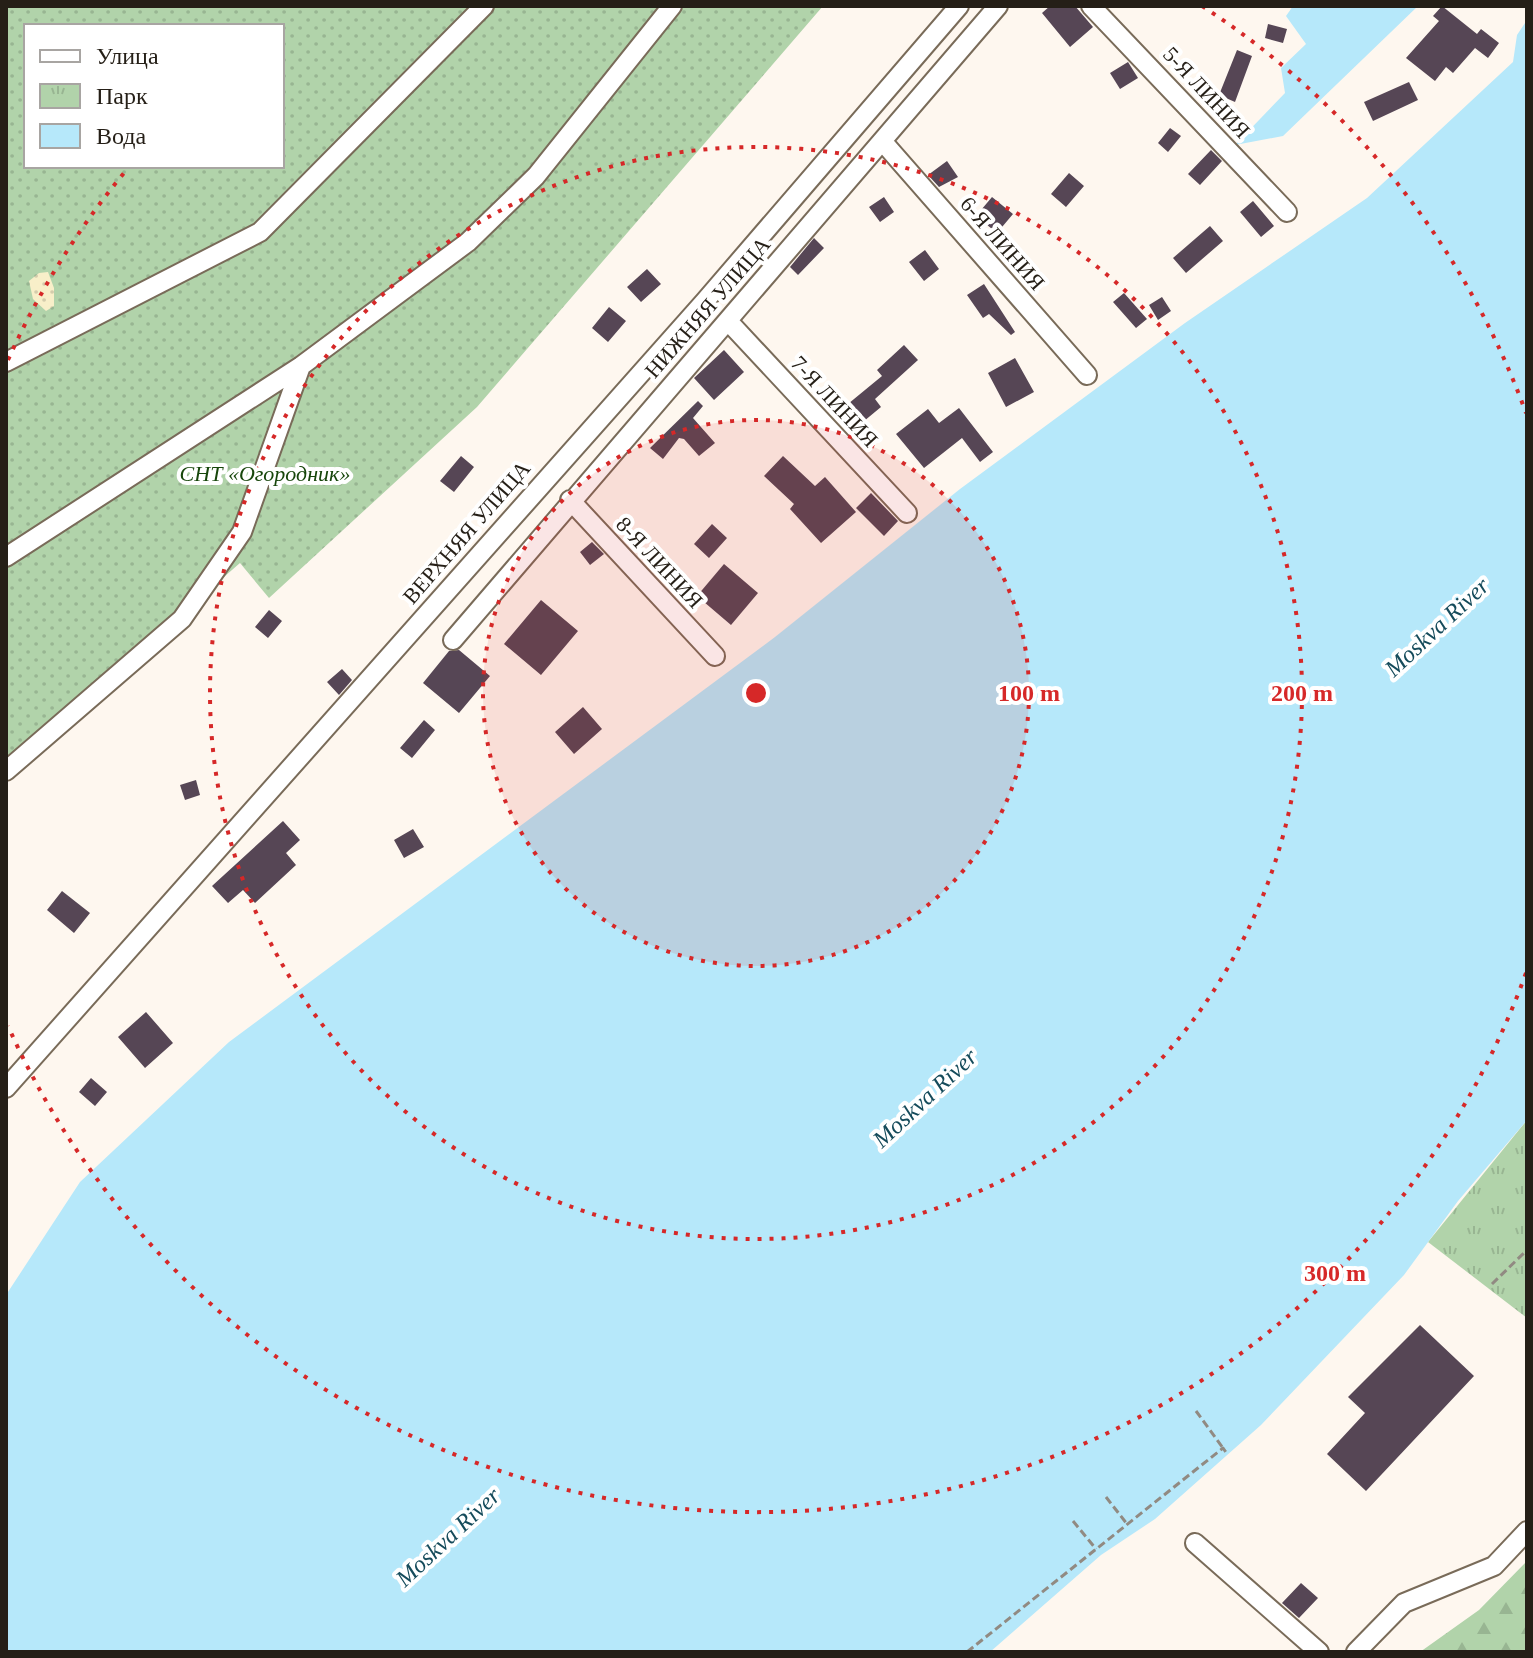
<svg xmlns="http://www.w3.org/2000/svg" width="1533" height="1658" font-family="Georgia,serif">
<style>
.grass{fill:url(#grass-dots);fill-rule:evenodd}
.forest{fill:url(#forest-firs)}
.sand{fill:url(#sand-dots)}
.park{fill:url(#park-tufts)}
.water{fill:#b6e8fa}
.building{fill:#564655}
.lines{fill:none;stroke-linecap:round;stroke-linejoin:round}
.minor-casing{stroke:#796b59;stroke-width:22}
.path{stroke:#918a82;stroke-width:3;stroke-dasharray:8 4;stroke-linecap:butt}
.minor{stroke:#fff;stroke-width:18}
.ring{fill:none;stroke:#d62828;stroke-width:4;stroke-dasharray:4 8}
.labels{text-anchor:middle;stroke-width:8;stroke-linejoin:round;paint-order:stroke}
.street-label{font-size:22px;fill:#251f17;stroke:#fff}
.park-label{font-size:22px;font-style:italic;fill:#17460b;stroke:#fff}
.water-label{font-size:24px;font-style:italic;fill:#154b5b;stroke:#fff}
.centre{fill:#d62828;stroke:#fff;stroke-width:4}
.ring-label{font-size:24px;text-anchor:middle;font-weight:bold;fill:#d62828;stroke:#fff;stroke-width:8;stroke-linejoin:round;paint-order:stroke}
</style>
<defs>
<pattern id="grass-dots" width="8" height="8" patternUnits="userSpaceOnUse" patternTransform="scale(2)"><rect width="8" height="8" fill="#b1d3aa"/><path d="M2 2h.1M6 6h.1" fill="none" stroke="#98b592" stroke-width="1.8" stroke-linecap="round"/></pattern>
<pattern id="forest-firs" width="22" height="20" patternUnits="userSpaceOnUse" patternTransform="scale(2)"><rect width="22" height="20" fill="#b1d3aa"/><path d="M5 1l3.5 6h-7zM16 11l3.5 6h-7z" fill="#98b592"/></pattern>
<pattern id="sand-dots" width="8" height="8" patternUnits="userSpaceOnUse" patternTransform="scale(2)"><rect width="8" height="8" fill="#f8efc9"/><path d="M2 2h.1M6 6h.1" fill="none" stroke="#d4ccac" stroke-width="1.8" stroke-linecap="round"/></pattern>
<pattern id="park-tufts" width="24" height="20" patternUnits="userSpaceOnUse" patternTransform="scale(2)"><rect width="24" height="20" fill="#b1d3aa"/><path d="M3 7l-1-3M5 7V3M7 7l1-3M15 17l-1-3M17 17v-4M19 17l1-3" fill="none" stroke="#98b592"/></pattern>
</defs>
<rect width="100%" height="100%" fill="#fef7ef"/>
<path class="grass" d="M 6,6 L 823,6 L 477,407 L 269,598 L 240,563 L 6,767 ZM 26,26 L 282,26 L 282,166 L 26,166 Z"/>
<path class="forest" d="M 1527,1561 L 1527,1652 L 1420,1652 L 1479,1610 Z"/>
<path class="sand" d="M 48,272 L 54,288 L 54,306 L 46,311 L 33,299 L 29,281 L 39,273 Z"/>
<path class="park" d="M 1527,1120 L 1527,1318 L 1428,1242 Z"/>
<path class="water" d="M 1293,6 L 1418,6 L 1283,136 L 1235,145 L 1285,93 L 1281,68 L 1306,44 L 1286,16 Z
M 1527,20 L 1527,1120 L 1458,1201 L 1404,1275 L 1261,1425 L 1155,1519 L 1101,1555 L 990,1652 L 6,1652 L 6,1295 L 80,1182 L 229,1042 L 775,637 L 960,489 L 1185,323 L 1367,198 L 1513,62 L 1517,35 Z"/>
<path class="building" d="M 1050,6 L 1075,6 L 1093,27 L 1070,47 L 1042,13 Z
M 1442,6 L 1477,34 L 1481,29 L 1499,43 L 1488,58 L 1475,48 L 1453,73 L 1446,67 L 1435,81 L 1406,58 L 1439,21 L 1433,16 Z
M 1268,24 L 1287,29 L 1283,43 L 1265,38 Z
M 1237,50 L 1252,56 L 1235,102 L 1219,95 Z
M 1128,62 L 1138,78 L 1120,89 L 1110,73 Z
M 1409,82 L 1418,100 L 1373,121 L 1364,102 Z
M 1170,128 L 1181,136 L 1168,152 L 1158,143 Z
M 1211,150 L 1222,161 L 1200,185 L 1188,174 Z
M 947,161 L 958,177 L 939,187 L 928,175 Z
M 1069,173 L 1084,186 L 1066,207 L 1051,194 Z
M 884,197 L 894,212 L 880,222 L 869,207 Z
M 992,197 L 1013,214 L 997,233 L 976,216 Z
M 1253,201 L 1274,226 L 1261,237 L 1240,212 Z
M 1210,226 L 1223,241 L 1186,273 L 1173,258 Z
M 814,238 L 824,248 L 798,275 L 790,267 Z
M 925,250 L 939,269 L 924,281 L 909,262 Z
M 1010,251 L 1024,259 L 1015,274 L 1004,262 Z
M 647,269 L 661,284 L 641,302 L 627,287 Z
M 984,284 L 1015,332 L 1011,335 L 989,314 L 983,318 L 967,295 Z
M 1124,293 L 1147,319 L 1136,328 L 1113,302 Z
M 1162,297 L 1171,311 L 1158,320 L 1149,305 Z
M 609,307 L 626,321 L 608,342 L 592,328 Z
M 904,345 L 918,360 L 875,399 L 881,407 L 852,431 L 837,413 L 882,376 L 877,370 Z
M 724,350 L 744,372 L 714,400 L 694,378 Z
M 1015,358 L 1034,392 L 1006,407 L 988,373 Z
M 698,401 L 703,406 L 693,418 L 715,443 L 699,456 L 684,439 L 679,438 L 663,459 L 650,448 Z
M 959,408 L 993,452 L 980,462 L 962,438 L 924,468 L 896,434 L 928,409 L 939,423 Z
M 461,456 L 474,467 L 454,492 L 440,481 Z
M 783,456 L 815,486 L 825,477 L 856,512 L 821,543 L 790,509 L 794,504 L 764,476 Z
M 871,493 L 898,521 L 884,536 L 856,508 Z
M 712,524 L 727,538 L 709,558 L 694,544 Z
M 592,542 L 604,554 L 590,565 L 580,552 Z
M 724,564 L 758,593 L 731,625 L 697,596 Z
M 541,600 L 578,631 L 541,675 L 504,644 Z
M 269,610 L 282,621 L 268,638 L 255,627 Z
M 459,650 L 490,676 L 459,713 L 423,683 L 449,651 Z
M 342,669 L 352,680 L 339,695 L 327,682 Z
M 583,707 L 602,729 L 574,754 L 555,732 Z
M 424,720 L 435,730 L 412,758 L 400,748 Z
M 196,780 L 200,795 L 185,800 L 180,785 Z
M 283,821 L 300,840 L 286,853 L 296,865 L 255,903 L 243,890 L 228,903 L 212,886 Z
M 413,829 L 424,847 L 404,858 L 394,840 Z
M 62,891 L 90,913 L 74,933 L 47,910 Z
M 146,1012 L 173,1043 L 145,1068 L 118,1037 Z
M 91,1078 L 107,1092 L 95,1106 L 79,1092 Z
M 1420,1325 L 1474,1376 L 1366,1491 L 1327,1454 L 1365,1413 L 1348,1397 Z
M 1301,1583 L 1318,1598 L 1299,1618 L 1282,1603 Z"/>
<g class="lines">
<g class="minor-casing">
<path id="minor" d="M 1091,6 L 1287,212
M 883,142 L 1087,375
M 728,321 L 907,513
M 6,362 L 260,232 L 484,6
M 570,500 L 715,656
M 6,557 L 301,366 L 468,242 L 536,176 L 672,6
M 453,640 L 998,6
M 6,771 L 182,619 L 242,532 L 301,366
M 6,1088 L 705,301 L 959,6
M 1195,1543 L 1319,1652
M 1356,1652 L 1404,1603 L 1494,1566 L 1527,1531"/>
</g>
<path class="path" d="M 1492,1284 L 1527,1250
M 1196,1411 L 1223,1448
M 1106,1497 L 1127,1524
M 1073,1521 L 1096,1549
M 967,1652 L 1223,1448 L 1228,1455"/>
<use href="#minor" class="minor"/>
</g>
<circle cx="756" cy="693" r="273" fill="#d62828" fill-opacity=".12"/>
<g class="ring">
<circle cx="756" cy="693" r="273"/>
<circle cx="756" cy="693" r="546"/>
<path d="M1526 973A819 819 0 0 1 8 1026M8 360A819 819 0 0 1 129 167M1202 6A819 819 0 0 1 1526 413"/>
</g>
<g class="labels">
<g class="street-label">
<text transform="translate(1207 92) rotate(47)" y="8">5-Я ЛИНИЯ</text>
<text transform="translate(1003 243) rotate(49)" y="8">6-Я ЛИНИЯ</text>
<text transform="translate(707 307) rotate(-49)" y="8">НИЖНЯЯ УЛИЦА</text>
<text transform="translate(835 401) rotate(47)" y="8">7-Я ЛИНИЯ</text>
<text transform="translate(466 532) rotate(-49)" y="8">ВЕРХНЯЯ УЛИЦА</text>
<text transform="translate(660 562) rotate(47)" y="8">8-Я ЛИНИЯ</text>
</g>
<g class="park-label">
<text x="265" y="481">СНТ «Огородник»</text>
</g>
<g class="water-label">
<text transform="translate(1437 627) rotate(-43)" y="8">Moskva River</text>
<text transform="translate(925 1098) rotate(-43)" y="8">Moskva River</text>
<text transform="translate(448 1537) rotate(-43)" y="8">Moskva River</text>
</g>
</g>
<circle cx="756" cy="693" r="12" class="centre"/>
<g class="ring-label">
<text x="1029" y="701">100 m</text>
<text x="1302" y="701">200 m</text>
<text x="1335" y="1281">300 m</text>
</g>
<rect width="1533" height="1658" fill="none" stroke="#251f17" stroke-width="16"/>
<rect x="24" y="24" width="260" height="144" fill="#ffffff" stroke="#a8a5a2" stroke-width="2"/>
<rect x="40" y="50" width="40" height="12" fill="#ffffff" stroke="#a8a5a2" stroke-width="2"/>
<text x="96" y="64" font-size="24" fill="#251f17">Улица</text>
<rect x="40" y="84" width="40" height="24" fill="url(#park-tufts)" stroke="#a8a5a2" stroke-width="2"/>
<text x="96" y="104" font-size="24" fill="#251f17">Парк</text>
<rect x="40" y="124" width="40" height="24" fill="#b6e8fa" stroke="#a8a5a2" stroke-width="2"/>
<text x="96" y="144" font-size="24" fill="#251f17">Вода</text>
</svg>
